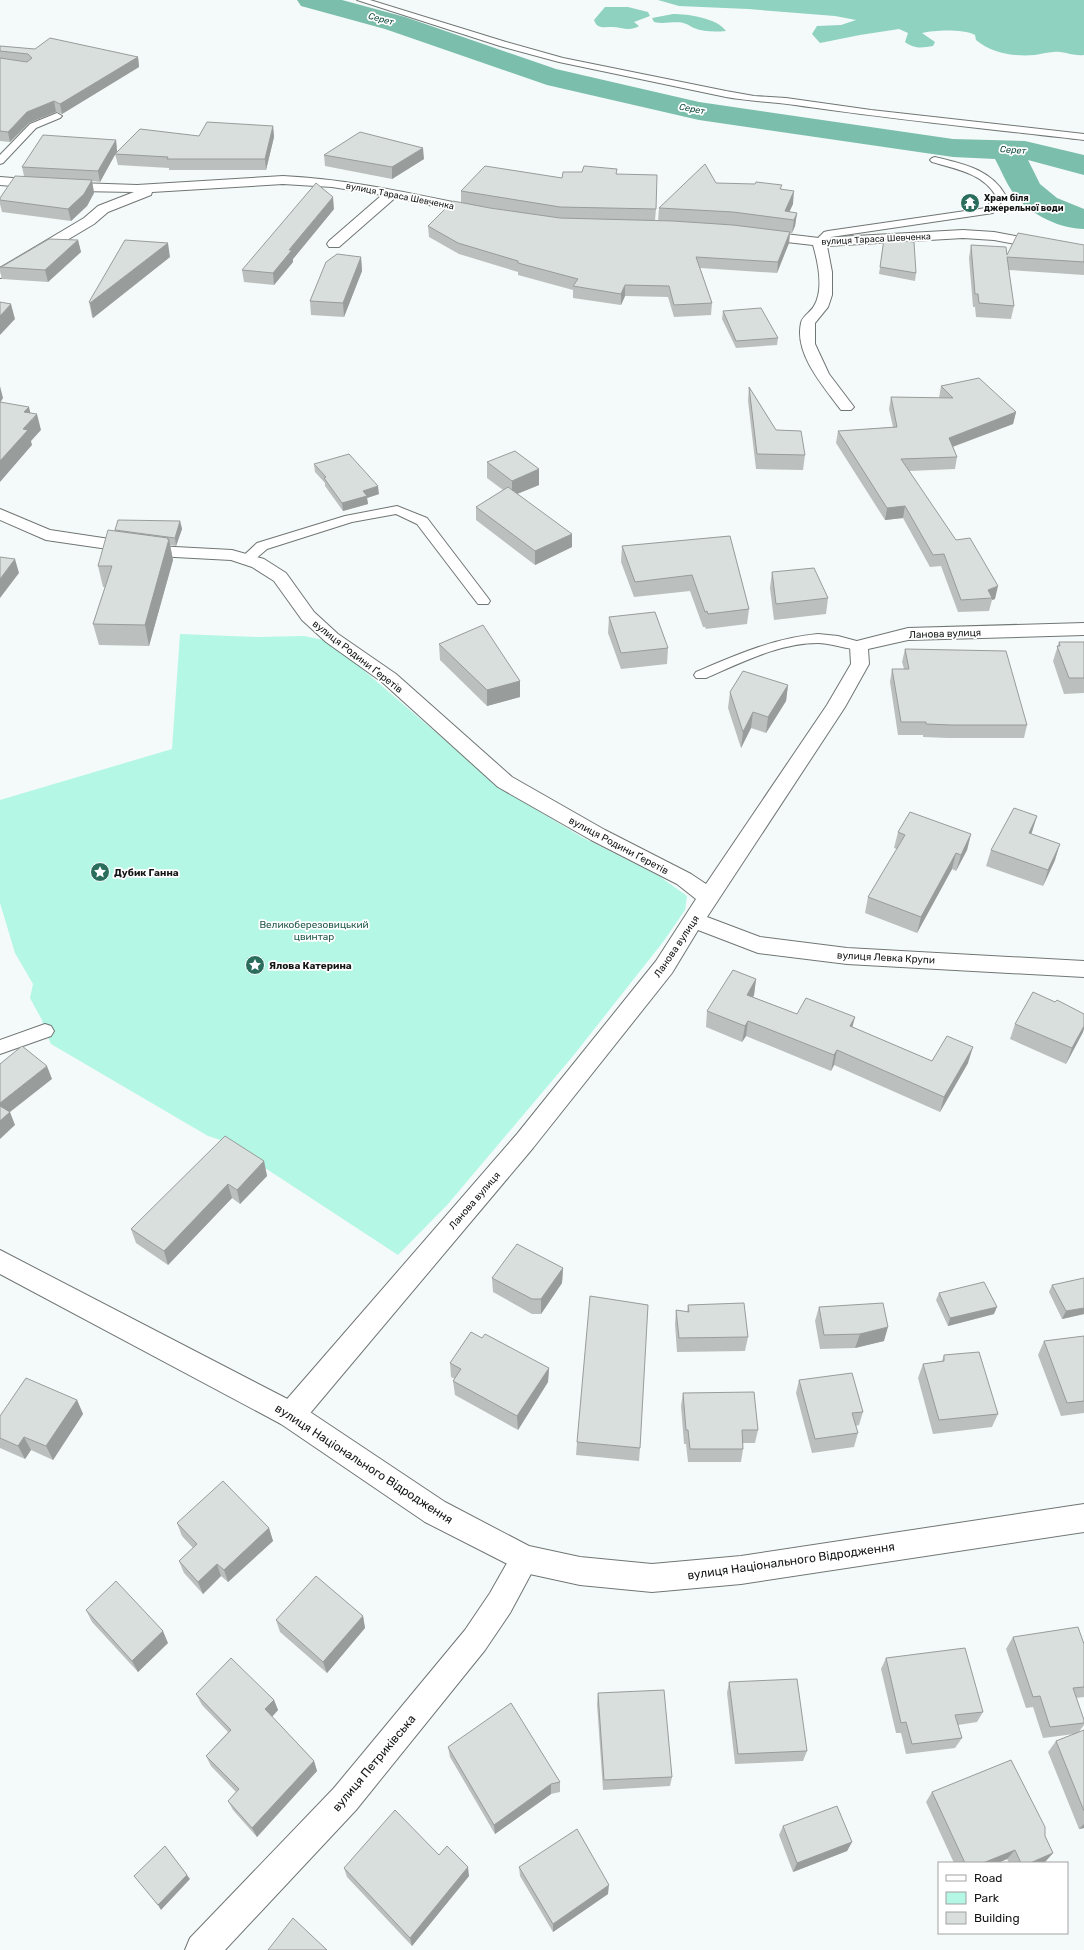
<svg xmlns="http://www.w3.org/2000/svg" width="1084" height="1950" font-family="Rubik,sans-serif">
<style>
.green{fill:#b4f7e5}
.forest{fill:#8fd2c0}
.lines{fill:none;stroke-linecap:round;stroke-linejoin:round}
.river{fill:#7bbeac;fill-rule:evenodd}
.service-casing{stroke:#707674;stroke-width:2}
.minor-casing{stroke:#707674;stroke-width:2}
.tertiary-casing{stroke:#707674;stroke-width:2}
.service{fill:#fff;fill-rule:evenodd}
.minor{fill:#fff;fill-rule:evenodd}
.tertiary{fill:#fff;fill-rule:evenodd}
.wall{fill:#bbc0be;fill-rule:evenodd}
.shaded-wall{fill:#989c9b}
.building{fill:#d9dfdd;stroke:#989c9b}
.labels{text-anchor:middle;stroke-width:3.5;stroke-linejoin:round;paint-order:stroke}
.far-water-label{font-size:9px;font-style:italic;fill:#0d483c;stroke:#fff}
.far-street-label{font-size:9px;fill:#141615;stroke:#fff}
.far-poi-label{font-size:9px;font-weight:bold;fill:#141615;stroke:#fff;text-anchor:start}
.street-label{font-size:10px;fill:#141615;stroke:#fff}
.poi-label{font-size:10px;font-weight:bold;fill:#141615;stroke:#fff;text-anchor:start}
.park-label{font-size:10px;fill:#22594c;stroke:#fff}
.near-street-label{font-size:12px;fill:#141615;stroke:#fff}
</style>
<rect width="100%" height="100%" fill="#f4faf9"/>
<path class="green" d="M 180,634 L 257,637 L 304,636 L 324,640 L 354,662 L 489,778 L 510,794 L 580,836 L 659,876 L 687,896 L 685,910 L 663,942 L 573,1056 L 448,1204 L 398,1255 L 224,1141 L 208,1136 L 51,1044 L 45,1031 L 42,1020 L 30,998 L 33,984 L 15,953 L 0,903 L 0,800 L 172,749 Z"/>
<path class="forest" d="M 658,0 L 1084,0 L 1084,55 C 1075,56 1068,53 1060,52 C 1051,51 1043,54 1035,55 C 1014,57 991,53 976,40 L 975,35 C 963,29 935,30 922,33 L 935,42 L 933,46 C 922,48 914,49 905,42 L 908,33 L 899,29 L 860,35 L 820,43 L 812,34 L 817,26 L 841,25 L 856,20 L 835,16 L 748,9 L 679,6 Z
M 605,7 L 628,7 L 648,12 L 650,16 L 634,22 L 639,26 C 629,32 622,27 612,27 C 603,27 597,29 594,20 Z
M 673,14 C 688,14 717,18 726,31 C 715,32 704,32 694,28 C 691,27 688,24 686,24 C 676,20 665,25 654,22 L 652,18 Z"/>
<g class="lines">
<path class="river" d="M 297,0 L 342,0 L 405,17 L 556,69 L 699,102 L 953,139 L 1025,141 L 1084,155 L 1084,175 L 1028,160 L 1040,184 L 1057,198 L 1084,209 L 1084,229 C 1060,229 1029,214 1014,194 C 1006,183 1001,170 995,159 L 953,157 L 699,120 L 547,85 L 385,29 L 301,6 Z"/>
<g class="service-casing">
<path id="service" d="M 357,0 L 370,0 L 506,42 L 563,58 L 726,91 L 754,96 L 786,98 L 871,110 L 1084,134 L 1084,140 C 988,129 891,119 795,105 C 772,102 749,101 726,97 L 559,62 L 500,46 Z
M 57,113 L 62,116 L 60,118 L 36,128 L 3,163 L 0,164 L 0,155 L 30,124 Z
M 935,157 C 963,164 991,169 1006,196 L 993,213 L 831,237 L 823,244 L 815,244 L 814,242 L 824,232 L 828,231 L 986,208 L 996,196 C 983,173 955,169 932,162 L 930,160 L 932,158 Z
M 397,506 L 427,518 L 488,598 L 490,601 L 488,604 L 478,604 L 417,524 L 396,514 L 352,522 L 267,549 L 252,562 L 242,562 L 240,559 L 257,543 L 345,516 Z
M 818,634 L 838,636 L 864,643 L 866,646 L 864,649 C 855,652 831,643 818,643 C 779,643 741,663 706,678 L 696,678 L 694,675 L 696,672 C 736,655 774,638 818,634 Z
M 45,1024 L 51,1026 L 54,1031 L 51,1036 L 0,1054 L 0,1040 Z"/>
</g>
<g class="minor-casing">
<path id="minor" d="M 283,176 C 349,179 413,194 477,207 L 482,208 L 484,211 L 482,214 L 477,215 L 395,198 L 339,247 L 329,247 L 327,244 L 329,241 L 382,195 L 332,187 L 283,184 L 152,192 L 151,195 L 108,212 L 94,224 L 5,277 L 0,278 L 0,268 L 84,218 L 98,206 L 134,192 L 78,191 L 0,185 L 0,177 L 78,183 L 137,185 Z
M 963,230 L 994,232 L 1084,249 L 1084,257 L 994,240 L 963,238 L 827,246 L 832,272 L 832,295 L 828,307 L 815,323 L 815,344 L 829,374 L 854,407 L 851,410 L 841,410 C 824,387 794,354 801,323 C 802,316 811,312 814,306 C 824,290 818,262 813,245 L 760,239 L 755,238 L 753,235 L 755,232 L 760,231 L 819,238 Z
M 0,509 L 50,530 L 156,546 L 232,550 L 264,559 L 286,573 L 314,612 L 338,634 L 396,674 L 512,777 L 605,830 L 691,874 L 706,884 L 827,705 L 851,664 L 850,646 L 853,642 L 908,628 L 1084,623 L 1084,635 L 908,640 L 868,649 L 869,664 L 845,707 L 707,917 L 760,937 L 847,948 L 1084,961 L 1084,977 L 847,964 L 758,953 L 698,930 L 672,973 L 533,1148 L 301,1424 L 291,1428 L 281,1424 L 277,1415 L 281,1406 L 517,1134 L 656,961 L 696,899 L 677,884 L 591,840 L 498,787 L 382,682 L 326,642 L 302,620 L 274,581 L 252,567 L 231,560 L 156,556 L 46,540 L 0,520 Z
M 525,1545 L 535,1549 L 539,1559 L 510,1613 L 485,1650 L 356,1810 L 225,1950 L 185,1950 L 190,1938 L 334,1788 L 465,1630 L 490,1593 L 515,1549 Z"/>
</g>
<g class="tertiary-casing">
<path id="tertiary" d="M 0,1250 L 301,1406 L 445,1502 L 529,1546 L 580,1557 L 652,1564 L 741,1556 L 1084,1504 L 1084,1532 L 741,1584 L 652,1592 L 580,1585 L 525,1573 L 425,1522 L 281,1424 L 0,1274 Z"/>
</g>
<use href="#service" class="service"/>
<use href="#minor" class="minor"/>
<use href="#tertiary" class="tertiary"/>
</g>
<path class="wall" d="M 0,46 L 35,49 L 138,57 L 139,67 L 62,114 L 56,112 L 29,123 L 10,142 L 0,141 Z
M 273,126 L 274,137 L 266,170 L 169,170 L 169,168 L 118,165 L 115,154 L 199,136 Z
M 116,140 L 117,151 L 100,182 L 92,181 L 94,193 L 87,206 L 71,221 L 2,212 L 0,204 L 0,198 L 24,176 L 22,167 Z
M 324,155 L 424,159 L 392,179 L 325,166 Z
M 617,174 L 656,209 L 655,221 L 658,221 L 659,208 L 716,183 L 781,190 L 793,204 L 789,212 L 797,213 L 795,226 L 792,233 L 790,233 L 789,243 L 777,273 L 700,268 L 712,303 L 711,315 L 674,317 L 668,297 L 625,296 L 621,305 L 573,298 L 573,290 L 518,275 L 518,272 L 459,254 L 429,237 L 428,226 L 461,202 L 461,191 L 562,178 ZM 466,204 L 554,218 L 490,208 Z
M 334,209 L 293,259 L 293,262 L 274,285 L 244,282 L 242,270 Z
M 884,239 L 916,273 L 915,281 L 879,274 Z
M 78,240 L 81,252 L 48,282 L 2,279 L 0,272 L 0,267 Z
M 971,245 L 1007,255 L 1084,245 L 1084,275 L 1009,270 L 1014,306 L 1011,319 L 976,317 L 975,307 L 973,307 L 969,258 Z
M 170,257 L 93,318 L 92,317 L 89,302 Z
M 361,257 L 362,271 L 344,317 L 311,315 L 310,301 Z
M 723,311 L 778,338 L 777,345 L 736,348 L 722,319 Z
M 941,386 L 1016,412 L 1013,424 L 953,447 L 957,457 L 955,469 L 909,471 L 995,599 L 992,600 L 989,611 L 958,612 L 941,566 L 930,567 L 903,518 L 885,520 L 836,443 L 838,431 L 893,427 L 889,409 L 891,397 L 939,398 Z
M 749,387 L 776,430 L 805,455 L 803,470 L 756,469 L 748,401 Z
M 487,462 L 539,469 L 539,485 L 517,494 L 572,547 L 535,565 L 476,520 L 476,507 L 503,490 L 487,478 Z
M 314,464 L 379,494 L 367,498 L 368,504 L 343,511 L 325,486 L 325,483 L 315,472 Z
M 180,521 L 182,529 L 176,546 L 170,545 L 173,560 L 149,646 L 99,645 L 93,624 L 105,587 L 103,587 L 98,566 L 115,530 Z
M 730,536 L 749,609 L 747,624 L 706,629 L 705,627 L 703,627 L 690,591 L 634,597 L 621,562 L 622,546 Z
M 772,572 L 828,598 L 826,614 L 774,620 L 770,588 Z
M 609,617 L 668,648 L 667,664 L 621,669 L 608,633 Z
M 1059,642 L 1084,642 L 1084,693 L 1064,694 L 1053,661 Z
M 439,644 L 520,681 L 520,697 L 487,706 L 440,660 Z
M 905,649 L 1027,725 L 1024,738 L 948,738 L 923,737 L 923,735 L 898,735 L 890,682 L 892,669 L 904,669 L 902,662 Z
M 788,685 L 786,701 L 766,733 L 751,728 L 741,748 L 728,708 L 730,692 Z
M 1037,816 L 1031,834 L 1055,860 L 1043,886 L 986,866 L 991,850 Z
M 898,832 L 971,834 L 967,850 L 956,871 L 952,869 L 917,933 L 865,913 L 868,897 L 897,849 L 894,848 Z
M 756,979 L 754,995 L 753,997 L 797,1014 L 855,1017 L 852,1027 L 932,1061 L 968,1063 L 940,1112 L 834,1065 L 831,1071 L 746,1036 L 742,1042 L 706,1027 L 707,1011 Z
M 1015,1024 L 1083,1032 L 1066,1064 L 1010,1039 Z
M 264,1161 L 267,1176 L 240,1204 L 232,1198 L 168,1265 L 136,1243 L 131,1229 Z
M 563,1268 L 562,1283 L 541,1314 L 532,1314 L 493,1292 L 492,1278 Z
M 1084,1278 L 1084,1314 L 1062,1319 L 1049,1292 L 1052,1285 Z
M 939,1293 L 994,1314 L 948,1326 L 936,1300 Z
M 688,1305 L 748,1337 L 745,1351 L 677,1352 L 675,1324 L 676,1310 L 687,1312 Z
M 819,1307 L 884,1341 L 855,1348 L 820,1349 L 815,1321 Z
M 1084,1336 L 1084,1413 L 1061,1416 L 1038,1355 L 1044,1341 Z
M 482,1338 L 549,1368 L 548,1382 L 518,1430 L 455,1395 L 453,1381 L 455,1379 L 451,1377 L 450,1363 Z
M 944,1355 L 998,1414 L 992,1427 L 933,1434 L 918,1378 L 923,1364 L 942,1361 Z
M 799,1380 L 863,1412 L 859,1425 L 856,1426 L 858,1433 L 854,1447 L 812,1453 L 796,1393 Z
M 683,1393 L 758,1430 L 755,1443 L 743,1443 L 743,1449 L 741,1462 L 688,1462 L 686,1444 L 684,1444 L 681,1406 Z
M 77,1400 L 83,1414 L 53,1460 L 31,1450 L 25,1459 L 0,1448 L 0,1416 Z
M 577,1442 L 640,1448 L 639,1461 L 576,1455 Z
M 177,1523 L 269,1528 L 273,1541 L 228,1582 L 221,1576 L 203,1594 L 184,1573 L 179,1561 L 193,1548 L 182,1536 Z
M 86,1610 L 168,1643 L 138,1672 L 92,1622 Z
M 363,1616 L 365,1628 L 327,1673 L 280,1632 L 276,1620 Z
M 1013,1637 L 1084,1644 L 1084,1697 L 1076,1698 L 1084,1720 L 1084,1725 L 1078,1733 L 1084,1730 L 1084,1828 L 1079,1829 L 1048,1752 L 1056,1741 L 1074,1734 L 1043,1738 L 1033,1707 L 1026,1708 L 1006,1649 Z
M 886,1658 L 983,1712 L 977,1722 L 958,1725 L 962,1738 L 955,1748 L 906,1754 L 901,1733 L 896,1733 L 881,1669 Z
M 729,1682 L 807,1751 L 803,1761 L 735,1764 L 727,1693 Z
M 598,1693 L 672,1777 L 670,1786 L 603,1790 L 597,1704 Z
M 196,1694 L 274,1700 L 278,1710 L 272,1717 L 314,1761 L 317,1771 L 257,1837 L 233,1810 L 228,1801 L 236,1792 L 211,1766 L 206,1756 L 228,1732 L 202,1705 Z
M 448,1747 L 560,1782 L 560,1792 L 551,1794 L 495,1834 L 450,1757 Z
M 932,1792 L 1045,1836 L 1053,1853 L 1045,1862 L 1043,1863 L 1009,1863 L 1007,1859 L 998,1863 L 954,1863 L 926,1802 Z
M 783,1826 L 852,1842 L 847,1851 L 793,1872 L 779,1835 Z
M 439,1855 L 469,1876 L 412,1946 L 347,1877 L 344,1868 Z
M 519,1867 L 608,1894 L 553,1932 L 520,1876 Z"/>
<path class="shaded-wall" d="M 138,57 L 139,67 L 62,114 L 60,104 Z
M 54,101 L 56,112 L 29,123 L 10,142 L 8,132 L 27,112 Z
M 273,126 L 274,137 L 266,170 L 265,159 Z
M 116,140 L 117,151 L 100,182 L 98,171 Z
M 423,148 L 424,159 L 392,179 L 392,167 Z
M 92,180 L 94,193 L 87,206 L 71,221 L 68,209 Z
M 794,191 L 793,204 L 786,219 L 785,211 Z
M 333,197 L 334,209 L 293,259 L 293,262 L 274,285 L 273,273 L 289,250 Z
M 797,213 L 795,226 L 792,233 L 794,220 Z
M 790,232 L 789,243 L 777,273 L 778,262 Z
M 78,240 L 81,252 L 48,282 L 45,270 Z
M 168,243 L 170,257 L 93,318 L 90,303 Z
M 361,257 L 362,271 L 344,317 L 343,303 Z
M 625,285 L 625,296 L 621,305 L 621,294 Z
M 11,304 L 15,319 L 0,335 L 0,316 Z
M 0,386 L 3,398 L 0,403 Z
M 29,407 L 32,420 L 37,414 L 41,430 L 31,441 L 32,445 L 0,482 L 0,461 L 23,429 L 24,412 Z
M 1016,412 L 1013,424 L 946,449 L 949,438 Z
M 539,469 L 539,485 L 512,496 L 512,481 Z
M 378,486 L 379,494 L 367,498 L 368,504 L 343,511 L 342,503 L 363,491 Z
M 905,506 L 903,518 L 885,520 L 887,508 Z
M 180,521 L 182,529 L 176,546 L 175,538 Z
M 572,534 L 572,547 L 535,565 L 535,551 Z
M 168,538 L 169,542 L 169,539 L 173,560 L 149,646 L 145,625 Z
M 15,559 L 19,573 L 0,598 L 0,579 Z
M 998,586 L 995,599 L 992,600 L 992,598 L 988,590 Z
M 520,681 L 520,697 L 487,706 L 487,690 Z
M 788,685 L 786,701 L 766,733 L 768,717 Z
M 753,712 L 751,728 L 741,748 L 743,732 Z
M 1037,816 L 1032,832 L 1024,849 L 1029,833 Z
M 971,834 L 967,850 L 956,871 L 961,855 Z
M 1060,844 L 1055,860 L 1043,886 L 1048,870 Z
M 956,853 L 952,869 L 917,933 L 921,917 Z
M 756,979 L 754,995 L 745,1011 L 747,995 Z
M 855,1017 L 851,1032 L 850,1026 Z
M 748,1021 L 746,1036 L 742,1042 L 745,1026 Z
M 1084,1026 L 1084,1029 L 1083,1032 L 1066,1064 L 1072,1048 Z
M 973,1047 L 968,1063 L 940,1112 L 944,1097 Z
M 837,1050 L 834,1065 L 831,1071 L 834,1055 Z
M 47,1066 L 52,1079 L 10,1112 L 15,1125 L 0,1139 L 0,1103 Z
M 264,1161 L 267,1176 L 240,1204 L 237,1190 Z
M 228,1184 L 232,1198 L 168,1265 L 164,1251 Z
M 563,1268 L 562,1283 L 541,1314 L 541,1299 Z
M 997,1307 L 994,1314 L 948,1326 L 950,1318 Z
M 1084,1308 L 1084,1314 L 1062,1319 L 1066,1311 Z
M 888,1327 L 884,1341 L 855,1348 L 860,1334 Z
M 549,1368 L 548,1382 L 518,1430 L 517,1416 Z
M 77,1400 L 83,1414 L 53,1460 L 46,1446 Z
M 24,1437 L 31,1450 L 25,1459 L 18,1446 Z
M 269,1528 L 273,1541 L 228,1582 L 224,1570 Z
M 217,1564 L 221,1576 L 203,1594 L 198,1582 Z
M 363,1616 L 365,1628 L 327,1673 L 323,1662 Z
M 163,1631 L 168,1643 L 138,1672 L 132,1661 Z
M 274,1700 L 278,1710 L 269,1720 L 265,1709 Z
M 314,1761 L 317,1771 L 257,1837 L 252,1828 Z
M 551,1784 L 551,1794 L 495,1834 L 494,1825 Z
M 1084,1824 L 1084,1828 L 1079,1829 Z
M 852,1842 L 847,1851 L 793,1872 L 797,1863 Z
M 1015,1850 L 1007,1859 L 998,1863 L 983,1863 Z
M 1053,1853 L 1045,1862 L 1043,1863 L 1030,1863 Z
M 468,1867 L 469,1876 L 412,1946 L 410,1938 Z
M 187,1875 L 190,1879 L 161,1910 L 158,1905 Z
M 609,1885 L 608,1894 L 553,1932 L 553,1924 Z"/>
<path class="building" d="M 50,38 L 138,57 L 60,104 L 54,101 L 27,112 L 8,132 L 0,131 L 0,58 L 27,62 L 32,58 L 28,54 L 0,51 L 0,46 L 35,49 Z
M 207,122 L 273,126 L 265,159 L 167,159 L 168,157 L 115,154 L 140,129 L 199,136 Z
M 360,132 L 423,148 L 392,167 L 324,155 Z
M 43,135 L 116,140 L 98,171 L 22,167 Z
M 705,164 L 716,183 L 755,184 L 756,182 L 782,185 L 780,189 L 794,191 L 785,211 L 797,213 L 794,220 L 733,212 L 659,208 Z
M 485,166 L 562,178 L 563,172 L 582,172 L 584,166 L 617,169 L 616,174 L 657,175 L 656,209 L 560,207 L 461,191 Z
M 15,176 L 92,180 L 84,194 L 68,209 L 0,200 L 0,198 Z
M 316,183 L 333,197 L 289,250 L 292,250 L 273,273 L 242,270 Z
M 453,201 L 490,208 L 560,218 L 673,221 L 733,225 L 790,232 L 778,262 L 696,257 L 712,303 L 674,305 L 669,286 L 625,285 L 621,294 L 573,286 L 578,279 L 518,263 L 518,261 L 458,243 L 428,226 Z
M 1018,233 L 1084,245 L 1084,262 L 1007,257 L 1014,306 L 979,303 L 978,294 L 975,294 L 971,245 L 1006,247 L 1007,255 Z
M 49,239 L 78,240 L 45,270 L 0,267 L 3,266 Z
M 884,239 L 914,242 L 916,273 L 880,267 Z
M 125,240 L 168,243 L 90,303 L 89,302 Z
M 337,254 L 361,257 L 343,303 L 310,301 L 326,262 Z
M 0,302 L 11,304 L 0,316 Z
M 761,308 L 778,338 L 736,341 L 723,311 Z
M 979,378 L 1016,412 L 949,438 L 957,457 L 901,459 L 956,540 L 970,538 L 998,586 L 988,590 L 992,598 L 961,600 L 944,554 L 933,555 L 905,506 L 887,508 L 838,431 L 897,427 L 891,397 L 953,398 L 941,386 Z
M 749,387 L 776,430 L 801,431 L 805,455 L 757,454 Z
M 0,402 L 29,407 L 24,412 L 37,414 L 23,429 L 28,430 L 0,461 Z
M 515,451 L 539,469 L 512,481 L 487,462 Z
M 349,454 L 378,486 L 363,491 L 367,496 L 342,503 L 324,478 L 326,477 L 314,464 Z
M 508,487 L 572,534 L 535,551 L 476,507 Z
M 118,520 L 180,521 L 175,538 L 115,530 Z
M 108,530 L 168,538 L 167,539 L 169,539 L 145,625 L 93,624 L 112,566 L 98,566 Z
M 730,536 L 749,609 L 708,614 L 707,611 L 705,612 L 692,575 L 635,582 L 622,546 Z
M 0,557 L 15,559 L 0,579 Z
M 814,568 L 828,598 L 776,604 L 772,572 Z
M 655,612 L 668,648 L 621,653 L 609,617 Z
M 483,625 L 520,681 L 487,690 L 439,644 Z
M 1059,642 L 1084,642 L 1084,678 L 1069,678 L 1057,646 L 1060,646 Z
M 905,649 L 1006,651 L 1027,725 L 951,725 L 926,724 L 926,722 L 901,722 L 892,669 L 909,669 Z
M 743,671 L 788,685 L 768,717 L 753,712 L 743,732 L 730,692 Z
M 1014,808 L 1037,816 L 1029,833 L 1060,844 L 1048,870 L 991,850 Z
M 910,812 L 971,834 L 961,855 L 956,853 L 921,917 L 868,897 L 905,835 L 898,832 Z
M 733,970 L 756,979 L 747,995 L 797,1014 L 806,998 L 855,1017 L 850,1026 L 932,1061 L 947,1036 L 973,1047 L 944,1097 L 837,1050 L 834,1055 L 748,1021 L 745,1026 L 707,1011 Z
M 1033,992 L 1055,1002 L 1057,1000 L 1084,1014 L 1084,1026 L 1072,1048 L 1015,1024 Z
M 22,1046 L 47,1066 L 0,1103 L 0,1064 Z
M 0,1106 L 10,1112 L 0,1121 Z
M 225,1136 L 264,1161 L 237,1190 L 228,1184 L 164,1251 L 131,1229 Z
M 517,1244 L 563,1268 L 541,1299 L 532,1299 L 492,1278 Z
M 1084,1278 L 1084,1308 L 1066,1311 L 1052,1285 Z
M 984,1282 L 997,1307 L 950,1318 L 939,1293 Z
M 590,1296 L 648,1305 L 640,1448 L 577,1442 Z
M 744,1303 L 748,1337 L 679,1338 L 676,1310 L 689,1312 L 688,1305 Z
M 883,1303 L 888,1327 L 860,1334 L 824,1335 L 819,1307 Z
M 471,1332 L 482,1338 L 485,1334 L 549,1368 L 517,1416 L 453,1381 L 461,1369 L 450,1363 Z
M 1084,1336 L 1084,1401 L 1067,1403 L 1044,1341 Z
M 979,1352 L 998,1414 L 939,1420 L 923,1364 L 944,1361 L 944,1355 Z
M 852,1373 L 863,1412 L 852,1413 L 858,1433 L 815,1439 L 799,1380 Z
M 26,1378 L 77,1400 L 46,1446 L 24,1437 L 18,1446 L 0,1438 L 0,1416 Z
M 754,1392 L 758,1430 L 742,1430 L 743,1449 L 690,1449 L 688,1430 L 686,1430 L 683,1393 Z
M 223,1481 L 269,1528 L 224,1570 L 217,1564 L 198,1582 L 179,1561 L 197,1544 L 177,1523 Z
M 316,1576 L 363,1616 L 323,1662 L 276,1620 Z
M 116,1581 L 163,1631 L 132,1661 L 86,1610 Z
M 1078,1627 L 1084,1644 L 1084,1687 L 1073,1688 L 1084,1720 L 1084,1723 L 1050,1727 L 1040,1696 L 1033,1697 L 1013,1637 Z
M 965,1648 L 983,1712 L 955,1715 L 962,1738 L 912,1744 L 906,1722 L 901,1723 L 886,1658 Z
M 231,1658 L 274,1700 L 265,1709 L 314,1761 L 252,1828 L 228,1801 L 239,1789 L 206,1756 L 231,1730 L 196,1694 Z
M 797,1679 L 807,1751 L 738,1754 L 729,1682 Z
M 664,1690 L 672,1777 L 604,1780 L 598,1693 Z
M 511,1703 L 560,1782 L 551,1784 L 494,1825 L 448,1747 Z
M 1084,1730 L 1084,1811 L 1056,1741 Z
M 1011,1760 L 1045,1827 L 1045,1836 L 1053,1853 L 1030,1863 L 1021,1863 L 1015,1850 L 983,1863 L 965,1863 L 932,1792 Z
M 837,1806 L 852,1842 L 797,1863 L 783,1826 Z
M 395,1810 L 439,1855 L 447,1846 L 468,1867 L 410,1938 L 344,1868 Z
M 577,1829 L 609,1885 L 553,1924 L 519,1867 Z
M 165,1846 L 187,1875 L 158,1905 L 134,1876 Z
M 293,1918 L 327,1950 L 268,1950 Z"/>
<defs>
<g id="temple-disc" transform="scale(1)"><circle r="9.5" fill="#2a6d5d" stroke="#fff"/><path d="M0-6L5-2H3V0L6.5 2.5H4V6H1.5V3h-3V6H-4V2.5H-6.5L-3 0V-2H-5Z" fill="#fff"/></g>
<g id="sight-disc" transform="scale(1)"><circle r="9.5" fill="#2a6d5d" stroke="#fff"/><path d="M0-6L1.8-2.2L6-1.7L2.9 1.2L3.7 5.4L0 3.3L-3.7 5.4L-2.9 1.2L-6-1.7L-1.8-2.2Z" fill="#fff"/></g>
</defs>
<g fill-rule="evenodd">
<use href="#temple-disc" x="970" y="203"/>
<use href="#sight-disc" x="100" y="872"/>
<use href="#sight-disc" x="255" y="965"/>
</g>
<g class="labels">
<g class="far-water-label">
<text transform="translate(381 19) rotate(15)" y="3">Серет</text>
<text transform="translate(692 109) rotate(11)" y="3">Серет</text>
<text transform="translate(1013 150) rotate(4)" y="3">Серет</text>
</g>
<g class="far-street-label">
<text transform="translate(400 196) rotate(11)" y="3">вулиця Тараса Шевченка</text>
<text transform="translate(876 239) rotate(-3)" y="3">вулиця Тараса Шевченка</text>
</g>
<g class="far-poi-label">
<text x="984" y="201">Храм біля<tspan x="984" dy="10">джерельної води</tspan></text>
</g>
<g class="street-label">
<text transform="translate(945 633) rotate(-2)" y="4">Ланова вулиця</text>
<text transform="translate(358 656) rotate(38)" y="4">вулиця Родини Ґеретів</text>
<text transform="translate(619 845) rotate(28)" y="4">вулиця Родини Ґеретів</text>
<text transform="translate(676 946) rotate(-56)" y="4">Ланова вулиця</text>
<text transform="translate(886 957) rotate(3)" y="4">вулиця Левка Крупи</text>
<text transform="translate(474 1200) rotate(-49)" y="4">Ланова вулиця</text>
</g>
<g class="poi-label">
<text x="114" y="876">Дубик Ганна</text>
<text x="269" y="969">Ялова Катерина</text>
</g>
<g class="park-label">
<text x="314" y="928">Великоберезовицький<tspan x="314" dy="12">цвинтар</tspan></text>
</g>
<g class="near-street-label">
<text transform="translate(364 1464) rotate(33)" y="4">вулиця Національного Відродження</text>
<text transform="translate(791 1561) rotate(-8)" y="4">вулиця Національного Відродження</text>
<text transform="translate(374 1763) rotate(-50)" y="4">вулиця Петриківська</text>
</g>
</g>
<rect x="938" y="1862" width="130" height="72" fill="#ffffff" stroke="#a1a2a1"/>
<rect x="946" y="1875" width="20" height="6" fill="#ffffff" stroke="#a1a2a1"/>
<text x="974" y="1882" font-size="12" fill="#141615">Road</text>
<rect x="946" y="1892" width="20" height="12" fill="#b4f7e5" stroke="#a1a2a1"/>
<text x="974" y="1902" font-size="12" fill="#141615">Park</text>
<rect x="946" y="1912" width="20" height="12" fill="#d9dfdd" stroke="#a1a2a1"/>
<text x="974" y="1922" font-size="12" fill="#141615">Building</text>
</svg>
